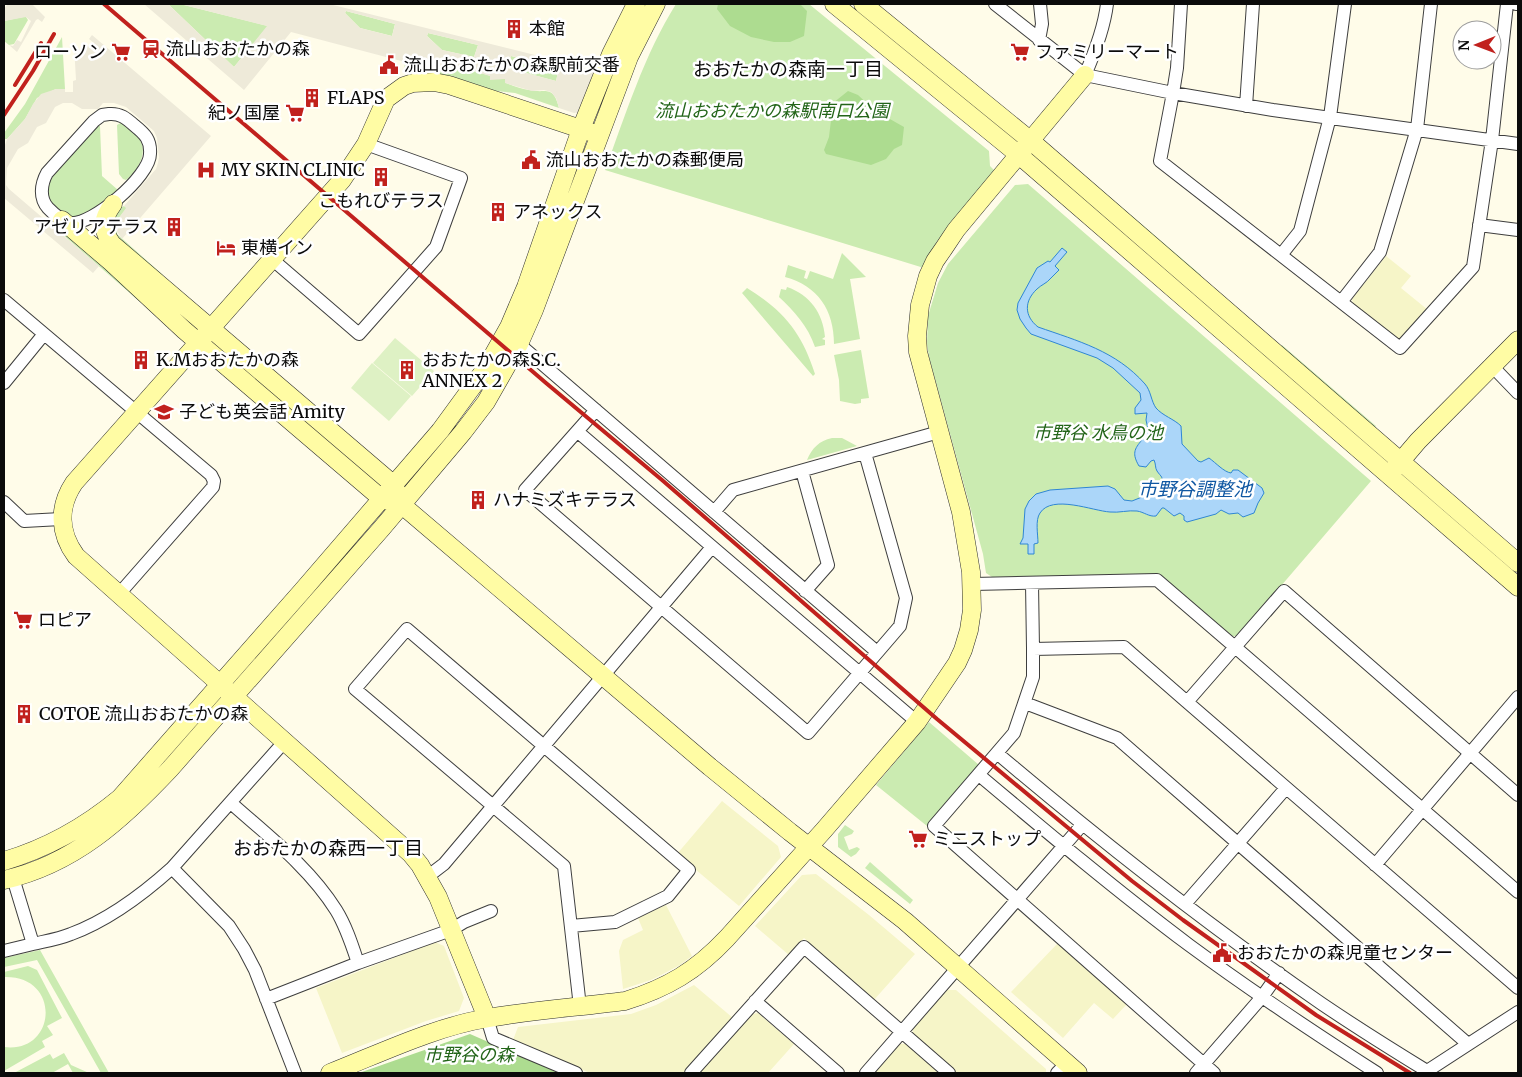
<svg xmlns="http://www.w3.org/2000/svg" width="1522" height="1077" font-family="Merriweather,'Noto Sans JP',serif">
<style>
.farmland{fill:#f6f5c8}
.green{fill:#cbebb1}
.forest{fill:#addc90}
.pitch{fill:#def1c4}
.plaza{fill:#eeead9;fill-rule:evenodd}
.water{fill:#abd6f9;stroke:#2f86d4}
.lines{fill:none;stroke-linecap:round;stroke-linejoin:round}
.street-casing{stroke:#3e3e3e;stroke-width:14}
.secondary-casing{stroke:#2d2d2d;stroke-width:19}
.street{stroke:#fff;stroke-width:12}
.secondary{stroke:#fffca4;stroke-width:18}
.rail{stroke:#c1211d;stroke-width:4}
.labels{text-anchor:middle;stroke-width:5;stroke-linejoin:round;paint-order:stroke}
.poi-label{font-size:18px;fill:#0b0b0b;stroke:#fff;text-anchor:start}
.park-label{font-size:18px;font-style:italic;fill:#236519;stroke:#fff}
.neighbourhood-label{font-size:19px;fill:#0b0b0b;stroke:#fff}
.water-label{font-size:19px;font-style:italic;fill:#0f57a2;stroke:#fff}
</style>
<rect width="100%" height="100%" fill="#fffce9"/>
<path class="farmland" d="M 1386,256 L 1411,276 L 1401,288 L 1428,310 L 1403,338 L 1398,339 L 1353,304 L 1352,299 Z
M 722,801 L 778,846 L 781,857 L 739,906 L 677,854 Z
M 816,874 L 869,915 L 915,954 L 873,1001 L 804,938 L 789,955 L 755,926 L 802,875 Z
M 666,905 L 692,956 L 680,965 L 663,974 L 651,980 L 623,989 L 619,951 L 623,940 L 643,930 L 638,918 Z
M 435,942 L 444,946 L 464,998 L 459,1011 L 426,1021 L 342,1053 L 316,988 Z
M 1058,943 L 1127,1004 L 1113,1019 L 1094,1003 L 1063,1038 L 1011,992 Z
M 694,985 L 733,1018 L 684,1073 L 590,1073 L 513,1040 L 518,1027 L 631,1014 L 656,1005 Z
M 946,990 L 956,990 L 1046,1069 L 1046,1073 L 955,1073 L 913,1036 L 913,1029 Z
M 758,1013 L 794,1044 L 768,1073 L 699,1073 L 752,1014 Z
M 900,1044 L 906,1044 L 939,1073 L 875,1073 Z"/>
<path class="green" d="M 168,4 L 180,4 L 268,26 L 234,67 Z
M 676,4 L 809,4 L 989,151 L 990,166 L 995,171 L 937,241 L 924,268 L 605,170 C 626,114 644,55 676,4 Z
M 346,11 L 395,24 L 392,36 L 360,28 L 345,13 Z
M 23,17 L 26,17 L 28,20 L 14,44 L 9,45 L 4,41 L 4,21 Z
M 428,33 L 478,45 L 474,57 L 442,50 L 427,36 Z
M 62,37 L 65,89 L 56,89 L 37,98 L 25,119 L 7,139 L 4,139 L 4,133 L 25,104 Z
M 511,56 L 559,68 L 556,81 L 526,73 L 510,59 Z
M 421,57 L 433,61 L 435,68 L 414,68 L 404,71 L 405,62 Z
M 443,64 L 450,64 L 491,76 L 490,79 L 505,79 L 506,83 C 513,86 521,89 529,90 C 546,94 553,84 559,108 L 515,93 L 488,90 L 438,75 L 439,68 Z
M 122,122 C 128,128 138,134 141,142 C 147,155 137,172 126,180 L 123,179 L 119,174 L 117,125 Z
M 97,124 L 100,126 L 102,176 L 118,190 C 111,200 85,217 73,217 C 56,216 42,196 50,181 C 53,175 59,170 62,166 C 74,152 86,138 97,124 Z
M 1055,150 L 1201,275 L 1199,277 L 1054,152 Z
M 1028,184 L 1371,481 L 1238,636 L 1231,636 L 1160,574 L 992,577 L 986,573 L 983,554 L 929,357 L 927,344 L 928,316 L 938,283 L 948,264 L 1015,185 Z
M 124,206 L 127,208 L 118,219 L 117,234 L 163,275 L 162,277 L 116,240 L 111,215 L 115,211 Z
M 62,234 L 78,239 L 142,298 L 139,301 Z
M 842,253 L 866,277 L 850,279 L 860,339 L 834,344 C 834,310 818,286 785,277 L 788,265 L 806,271 L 804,278 L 807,279 L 810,271 L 833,279 Z
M 787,287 C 810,295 823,313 825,337 L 822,339 L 825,340 L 825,345 L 815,347 C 808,326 794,311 779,297 L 781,289 L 786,290 Z
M 747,288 C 784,311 802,333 815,374 L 813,376 L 742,293 Z
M 1282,345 L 1376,426 L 1374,428 L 1280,348 Z
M 861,350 L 869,398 L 861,399 L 861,403 L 855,404 L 840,401 L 839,380 L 834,355 Z
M 832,438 L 842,438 L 857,446 L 807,460 C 812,448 819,441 832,438 Z
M 929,722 L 979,765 L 927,826 L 876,785 Z
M 845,825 L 854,831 L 852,834 L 844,837 L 849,850 L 857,847 L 860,849 L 856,854 L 851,857 L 838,847 L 838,834 Z
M 870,862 L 913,900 L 910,904 L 865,868 Z
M 40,950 L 109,1073 L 101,1073 L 37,960 L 4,967 L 4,958 Z
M 28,966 L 37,970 L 62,1018 L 47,1026 L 53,1035 L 42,1041 L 45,1047 L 4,1071 L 4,1047 C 57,1054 62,975 4,977 L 4,972 Z
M 64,1053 L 71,1065 L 89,1073 L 73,1073 L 68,1064 L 52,1073 L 14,1073 L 50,1054 L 53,1059 Z"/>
<path class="forest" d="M 718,4 L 800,4 L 807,11 L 804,36 L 790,42 L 774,42 L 751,37 L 730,26 L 717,9 Z
M 848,91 L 858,95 L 874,110 L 904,127 L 902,145 L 894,149 L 886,159 L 871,165 L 826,154 L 824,150 L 829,137 L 833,103 Z
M 470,1034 L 559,1073 L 359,1073 Z"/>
<path class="pitch" d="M 395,338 L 434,371 L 412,396 L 373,363 Z
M 372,363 L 411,396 L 389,421 L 351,388 Z"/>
<path class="plaza" d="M 8,4 L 32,4 L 45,17 L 42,22 L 38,19 L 36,20 L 17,52 L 9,45 L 13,46 L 17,40 L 21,42 L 31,21 L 26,17 L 4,21 L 4,9 Z
M 144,4 L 168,4 L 234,67 L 267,26 L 180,4 L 329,4 L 555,60 L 597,72 L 581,112 L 574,113 L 559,108 L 556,98 L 551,92 L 544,90 L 532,91 L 505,83 L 505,79 L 490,80 L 490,76 L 450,64 L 443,64 L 438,70 L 435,68 L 433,61 L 421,57 L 405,62 L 291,32 L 244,90 ZM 346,11 L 395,24 L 392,36 L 360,28 L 345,13 ZM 428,33 L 478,45 L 474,57 L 442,50 L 427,36 ZM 511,56 L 559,68 L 556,81 L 526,73 L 510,59 Z
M 92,35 L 211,136 L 122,239 L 116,230 L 118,219 L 126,208 L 124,206 L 156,169 L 158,163 L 159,157 L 157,138 L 154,131 L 126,107 L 114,103 L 103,103 L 98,109 L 82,109 L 72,103 L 63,103 L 55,107 L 46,123 L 37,127 L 28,143 L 18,149 L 7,168 L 6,185 L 9,189 L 99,266 L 93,273 L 4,198 L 4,148 L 7,139 L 25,119 L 33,104 L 41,94 L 56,89 L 65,89 L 65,92 L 73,92 L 73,81 L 76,80 L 74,45 L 79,50 L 86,44 L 90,47 L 94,43 L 89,39 Z"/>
<path class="water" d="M 1062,248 L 1067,252 L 1055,266 L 1059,270 C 1056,273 1053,276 1050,279 C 1047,283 1041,285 1037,289 C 1024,301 1024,316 1038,327 C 1078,341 1116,351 1145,384 C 1151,391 1151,401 1156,408 C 1163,416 1174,419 1181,426 L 1182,444 L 1198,461 L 1201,462 L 1209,458 C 1216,463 1224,472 1231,473 L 1233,470 L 1238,470 L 1262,488 L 1264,493 L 1258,503 L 1254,513 L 1243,517 L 1238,513 L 1229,514 L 1221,510 L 1216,514 L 1187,522 L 1184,520 L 1184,516 L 1180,513 L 1174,516 L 1164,508 L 1162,508 L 1156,516 C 1149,517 1144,512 1137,511 C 1128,510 1119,513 1110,512 C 1093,511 1052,494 1040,513 C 1035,520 1038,535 1038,543 L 1034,544 L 1034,554 L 1028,554 L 1028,544 L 1020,544 L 1023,538 L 1025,509 L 1029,501 L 1036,494 L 1050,490 L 1108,486 L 1115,489 L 1124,500 L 1132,501 L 1142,497 L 1148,490 L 1161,484 C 1164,477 1161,477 1157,471 C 1155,468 1156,464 1154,460 L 1151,461 L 1146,467 L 1139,466 C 1132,454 1134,449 1142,440 C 1145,437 1145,433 1148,429 L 1146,420 L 1147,413 L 1135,414 L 1135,408 L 1141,400 L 1140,393 L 1113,368 L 1097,358 L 1031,334 L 1026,328 L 1020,319 L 1017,310 L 1018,303 L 1037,268 L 1048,261 L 1050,262 Z"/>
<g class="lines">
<g class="street-casing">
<path id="street" d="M 995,4 L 1085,75 L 1173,93 L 1160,161 L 1400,348 L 1473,267 L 1492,140 L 1507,4
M 1181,4 L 1177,68 L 1173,93 L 1273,110 L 1518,144
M 1516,4 L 1518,4
M 1039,40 L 1042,24 L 1040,4
M 1085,75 C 1095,52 1104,29 1107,4
M 1246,106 L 1253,4
M 109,114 C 120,113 126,118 135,126 C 145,134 151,140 150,154 C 150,176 92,226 70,223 C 62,222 54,214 48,208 C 39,198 41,184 47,173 L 94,121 L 102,115 Z
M 1479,225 L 1518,230
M 1281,255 L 1300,231 L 1330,117 L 1345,4
M 273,260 L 359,334 L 436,247 L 461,178 L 366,144
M 4,300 L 211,475 L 214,481 L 213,487 L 119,594
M 1341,302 L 1380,252 L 1417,129 L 1431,4
M 519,344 L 877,652
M 1492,366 L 1518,393
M 4,383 L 44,334
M 596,410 L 525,490 L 808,733 L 900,626 L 906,598 L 865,453
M 578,432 L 917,722
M 802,471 L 828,565 L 805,591
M 4,502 L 24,521 L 61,519
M 714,512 L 733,490 L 939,432
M 973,584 L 1157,580 L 1235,647 L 1187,702 L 1124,647 L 1033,649 L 1032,583
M 1033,649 L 1033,677 L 1014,733 L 934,826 L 1214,1073
M 1187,702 L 1518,988
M 1025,703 L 1117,738 L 1468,1044
M 998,754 C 1102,842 1209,926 1322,1004 C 1356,1027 1391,1049 1427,1071
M 979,775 C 1048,833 1117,891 1189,945 C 1250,990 1313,1032 1377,1073
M 1518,795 L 1284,591 L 1235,647 L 1518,892
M 231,803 C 268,836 309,867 336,910 C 346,926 352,945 358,963
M 1375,865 L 1518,697
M 172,868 L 229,926 L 244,949 L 255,970 L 295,1073
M 427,877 L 444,864 L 712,547
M 1185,904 L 1286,788
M 571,926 L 615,922 L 668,896 L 689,870 L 407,629 L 355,689 L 564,866 L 580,1007
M 33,944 C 46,941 59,939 71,934 C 109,920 142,895 172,868 L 285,741
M 4,951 L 33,944 L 13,878
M 266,999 L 358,963 L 451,930 L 464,922 L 491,911
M 755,1001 L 838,1073
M 487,1018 L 493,1038 L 576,1073
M 691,1073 L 804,947 L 949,1073
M 866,1073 L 1082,825
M 1057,1073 L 1067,1063
M 1196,1073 L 1262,997 L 1279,973
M 1424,1073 L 1518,1012"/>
</g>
<g class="secondary-casing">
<path id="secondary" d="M 834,4 L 1019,155 L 1518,587
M 863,4 L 1031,141 L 1518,563
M 113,204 C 102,219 101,229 112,244 L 394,485 L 398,495
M 62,220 L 111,262 L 184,330 L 382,499 L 402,505 L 710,767 L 790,832 L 905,921 L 1078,1073
M 1395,468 L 1418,441 L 1518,340
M 4,861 C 48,848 85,827 120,798 L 303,590 L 440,431 L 486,368 L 509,327 L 526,287 L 581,129 L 611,54 L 636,4
M 4,880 C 74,864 122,820 170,769 L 382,528 L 463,432 L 486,402 L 502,374 L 519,344 L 534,310 L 629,57 L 656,4
M 487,1018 L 438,897 L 420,865 L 411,854 L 76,556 C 59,533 58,507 74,483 L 342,180 L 366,144 L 386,99 L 404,86 L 413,83 L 434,82 L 449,85 L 599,135
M 330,1073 C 381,1053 434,1027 488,1018 C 533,1010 579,1007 625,1001 C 667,988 696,971 727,938 L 824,830 L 917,722 L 957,663 L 963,650 L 969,630 L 972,610 L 971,572 L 961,512 L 918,352 L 917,336 L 920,305 L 928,276 L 935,261 L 944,248 L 956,230 L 1085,75"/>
</g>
<use href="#street" class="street"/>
<use href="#secondary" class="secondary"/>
<path class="rail" d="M 104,4 L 546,383 L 662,480 L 937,719 L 1132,881 L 1183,920 L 1316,1015 L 1410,1073
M 15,85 L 41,43
M 4,115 L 33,71 L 54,34"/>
</g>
<defs>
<g id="building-bare" transform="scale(1.5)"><path d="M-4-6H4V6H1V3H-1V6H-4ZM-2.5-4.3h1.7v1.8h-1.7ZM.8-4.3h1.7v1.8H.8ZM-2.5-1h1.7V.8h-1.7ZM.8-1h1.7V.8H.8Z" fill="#c1211d" stroke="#fff" stroke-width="2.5" paint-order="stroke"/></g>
<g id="station-bare" transform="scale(1.5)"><path d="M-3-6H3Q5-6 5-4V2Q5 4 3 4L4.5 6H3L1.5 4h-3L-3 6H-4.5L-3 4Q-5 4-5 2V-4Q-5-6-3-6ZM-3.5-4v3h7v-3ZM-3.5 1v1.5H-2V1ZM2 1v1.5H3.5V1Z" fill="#c1211d" stroke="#fff" stroke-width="2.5" paint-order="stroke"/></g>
<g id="supermarket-bare" transform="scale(1.5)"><path d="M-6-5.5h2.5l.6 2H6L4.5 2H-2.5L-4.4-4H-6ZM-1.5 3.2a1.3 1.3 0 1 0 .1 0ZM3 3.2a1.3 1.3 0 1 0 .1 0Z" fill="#c1211d" stroke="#fff" stroke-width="2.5" paint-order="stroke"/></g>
<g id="civic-bare" transform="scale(1.5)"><path d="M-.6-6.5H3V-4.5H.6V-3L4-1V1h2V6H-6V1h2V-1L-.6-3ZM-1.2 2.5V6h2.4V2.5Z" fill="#c1211d" stroke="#fff" stroke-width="2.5" paint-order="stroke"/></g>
<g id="hospital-bare" transform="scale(1.5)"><path d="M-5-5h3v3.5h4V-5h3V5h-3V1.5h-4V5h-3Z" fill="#c1211d" stroke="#fff" stroke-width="2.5" paint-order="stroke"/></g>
<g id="hotel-bare" transform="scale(1.5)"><path d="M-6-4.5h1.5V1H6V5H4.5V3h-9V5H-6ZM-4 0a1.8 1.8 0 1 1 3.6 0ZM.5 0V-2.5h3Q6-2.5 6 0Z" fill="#c1211d" stroke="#fff" stroke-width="2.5" paint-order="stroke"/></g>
<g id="school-bare" transform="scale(1.5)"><path d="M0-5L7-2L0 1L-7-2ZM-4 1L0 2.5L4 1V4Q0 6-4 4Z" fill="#c1211d" stroke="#fff" stroke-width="2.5" paint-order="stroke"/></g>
</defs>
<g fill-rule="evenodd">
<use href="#building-bare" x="514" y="29"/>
<use href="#station-bare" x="151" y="49"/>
<use href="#supermarket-bare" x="121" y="52"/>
<use href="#supermarket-bare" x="1020" y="52"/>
<use href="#civic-bare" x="389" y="65"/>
<use href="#building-bare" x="312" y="98"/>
<use href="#supermarket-bare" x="295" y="113"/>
<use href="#civic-bare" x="531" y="160"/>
<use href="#hospital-bare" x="206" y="170"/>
<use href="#building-bare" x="381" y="177"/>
<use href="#building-bare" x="498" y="212"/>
<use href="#building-bare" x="174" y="227"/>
<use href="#hotel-bare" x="226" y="248"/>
<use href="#building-bare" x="141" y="360"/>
<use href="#building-bare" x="407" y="370"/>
<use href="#school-bare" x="164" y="412"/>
<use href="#building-bare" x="478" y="500"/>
<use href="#supermarket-bare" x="23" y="620"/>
<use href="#building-bare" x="24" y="714"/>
<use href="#supermarket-bare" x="918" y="839"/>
<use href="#civic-bare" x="1222" y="953"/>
</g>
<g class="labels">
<g class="poi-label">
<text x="529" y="35">本館</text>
<text x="166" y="55">流山おおたかの森</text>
<text x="106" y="58" text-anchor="end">ローソン</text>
<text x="1035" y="58">ファミリーマート</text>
<text x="404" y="71">流山おおたかの森駅前交番</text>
<text x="327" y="104">FLAPS</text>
<text x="280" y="119" text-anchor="end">紀ノ国屋</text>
<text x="546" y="166">流山おおたかの森郵便局</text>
<text x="221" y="176">MY SKIN CLINIC</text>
<text x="381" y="207" text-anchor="middle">こもれびテラス</text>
<text x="513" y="218">アネックス</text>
<text x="159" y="233" text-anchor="end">アゼリアテラス</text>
<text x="241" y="254">東横イン</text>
<text x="156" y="366">K.Mおおたかの森</text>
<text x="422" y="366">おおたかの森S.C.<tspan x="422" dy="21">ANNEX 2</tspan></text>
<text x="179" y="418">子ども英会話 Amity</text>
<text x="493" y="506">ハナミズキテラス</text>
<text x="38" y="626">ロピア</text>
<text x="39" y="720">COTOE 流山おおたかの森</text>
<text x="933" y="845">ミニストップ</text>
<text x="1237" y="959">おおたかの森児童センター</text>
</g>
<g class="park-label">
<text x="772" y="117">流山おおたかの森駅南口公園</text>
<text x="1098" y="439">市野谷 水鳥の池</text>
<text x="469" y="1061">市野谷の森</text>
</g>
<g class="neighbourhood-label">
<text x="788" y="76">おおたかの森南一丁目</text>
<text x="328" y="855">おおたかの森西一丁目</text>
</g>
<g class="water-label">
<text x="1195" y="496">市野谷調整池</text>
</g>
</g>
<rect width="1522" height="1077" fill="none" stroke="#0b0b0b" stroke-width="10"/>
<g transform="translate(1477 45) rotate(269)"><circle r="24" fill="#ffffff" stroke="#9d9d9d"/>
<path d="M0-4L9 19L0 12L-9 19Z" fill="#c1211d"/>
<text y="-8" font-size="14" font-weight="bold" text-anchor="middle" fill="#0b0b0b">N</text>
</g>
</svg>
